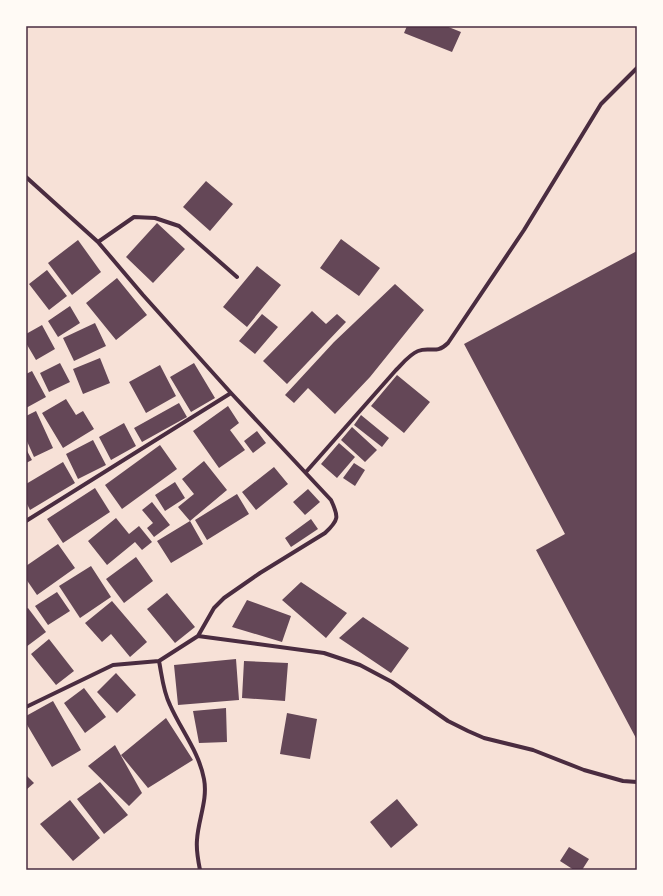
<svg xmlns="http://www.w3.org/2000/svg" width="663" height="896" font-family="'Roboto Serif',serif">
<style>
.building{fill:#644757}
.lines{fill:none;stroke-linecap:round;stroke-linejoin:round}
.minor{stroke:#4a2c40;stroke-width:4}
.neatline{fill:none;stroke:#4a2c40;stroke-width:1.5}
</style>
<rect width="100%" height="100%" fill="#f7e1d7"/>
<path class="building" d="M 407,26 L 446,26 L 461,32 L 452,52 L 404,33 Z
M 206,181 L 233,204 L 210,231 L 183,207 Z
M 157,223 L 185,249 L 153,283 L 126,257 Z
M 341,239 L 380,268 L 359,296 L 320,268 Z
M 78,240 L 101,272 L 72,295 L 48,263 Z
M 637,251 L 637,740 L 536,550 L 565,534 L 464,344 Z
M 257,266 L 281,285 L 247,327 L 223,307 Z
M 47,270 L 67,296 L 49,310 L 29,284 Z
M 117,278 L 147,315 L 116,340 L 86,303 Z
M 395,284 L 424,310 L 370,377 L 335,414 L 308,388 L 294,403 L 285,395 L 334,342 Z
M 70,306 L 80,323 L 58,337 L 48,321 Z
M 312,311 L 326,324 L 337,314 L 346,322 L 287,384 L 263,361 Z
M 262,314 L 278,327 L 255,354 L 239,341 Z
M 95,323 L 106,346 L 74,361 L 63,338 Z
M 42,325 L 55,349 L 36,360 L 26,343 L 26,334 Z
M 100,358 L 110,383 L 83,394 L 73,369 Z
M 60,363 L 70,382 L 49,392 L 40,373 Z
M 194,363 L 215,398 L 191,412 L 170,377 Z
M 160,365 L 176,396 L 146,413 L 129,382 Z
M 32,371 L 46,397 L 26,408 L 26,374 Z
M 397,375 L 430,402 L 404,433 L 371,406 Z
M 66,399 L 76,415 L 83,411 L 94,429 L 63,448 L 42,413 Z
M 179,403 L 187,417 L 142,442 L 134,428 Z
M 228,406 L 239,423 L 230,430 L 245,450 L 219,468 L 193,431 Z
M 36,411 L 53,448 L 34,457 L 26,439 L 26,416 Z
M 361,415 L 389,438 L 382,447 L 354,425 Z
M 124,423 L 136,446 L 111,460 L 99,437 Z
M 352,427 L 377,450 L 365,462 L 341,440 Z
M 257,431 L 266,443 L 253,453 L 244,441 Z
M 93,440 L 106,465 L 78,479 L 66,454 Z
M 339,443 L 355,457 L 337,478 L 321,464 Z
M 160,445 L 177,469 L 122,509 L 105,485 Z
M 26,449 L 32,460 L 26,463 Z
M 204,461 L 227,490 L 190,521 L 178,507 L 194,494 L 182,479 Z
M 63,462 L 75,483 L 30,510 L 26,502 L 26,484 Z
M 354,463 L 365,470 L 355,486 L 343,478 Z
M 274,467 L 288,484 L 256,510 L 242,492 Z
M 175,482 L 185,498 L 165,511 L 155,495 Z
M 95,488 L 110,512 L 63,543 L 47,519 Z
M 308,489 L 320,502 L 305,515 L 293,502 Z
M 237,494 L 249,514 L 207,540 L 195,520 Z
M 152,502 L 170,525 L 154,537 L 147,528 L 153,523 L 142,510 Z
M 116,518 L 129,534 L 139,526 L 152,542 L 142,550 L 135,542 L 107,565 L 88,541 Z
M 311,519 L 318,529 L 291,547 L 285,538 Z
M 190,521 L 203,544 L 171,563 L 157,541 Z
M 58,544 L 75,568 L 37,595 L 26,579 L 26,566 Z
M 136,557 L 153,581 L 124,603 L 106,579 Z
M 91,566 L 111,597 L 80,618 L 59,586 Z
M 301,582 L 347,613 L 326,638 L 282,600 Z
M 57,592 L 70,611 L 48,625 L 35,606 Z
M 167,593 L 195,627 L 175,643 L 147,609 Z
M 247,600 L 291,616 L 282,642 L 232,627 Z
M 112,601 L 147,642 L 130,657 L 111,634 L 102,642 L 85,623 Z
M 28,608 L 46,632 L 26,647 L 26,609 Z
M 363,617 L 409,648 L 391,673 L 339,638 Z
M 49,639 L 74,671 L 56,685 L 31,654 Z
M 236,659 L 239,700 L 178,705 L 174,665 Z
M 244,661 L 288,663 L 285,701 L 242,698 Z
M 116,673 L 136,695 L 117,713 L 97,692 Z
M 84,688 L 106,717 L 85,733 L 64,703 Z
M 53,701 L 81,750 L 52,767 L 26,723 L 26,716 Z
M 226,708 L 227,742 L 199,743 L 193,711 Z
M 287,713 L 317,719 L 310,759 L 280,754 Z
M 166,718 L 193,760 L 148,788 L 121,755 Z
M 115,745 L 142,793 L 129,806 L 88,766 Z
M 26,775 L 34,783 L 26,790 Z
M 100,782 L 128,815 L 104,834 L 77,799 Z
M 397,799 L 418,825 L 391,848 L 370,822 Z
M 70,800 L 100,838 L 73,861 L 40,824 Z
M 569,847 L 589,859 L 582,870 L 574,870 L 560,861 Z"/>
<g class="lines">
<path class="minor" d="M 26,177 L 98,242 L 134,217 L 155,218 L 179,226 L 237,277
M 306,472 L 396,370 C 402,364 410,354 418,351 C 430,346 436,355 448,343 L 524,230 L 601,104 L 637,68
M 26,521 L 231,393
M 198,636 L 324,653 L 360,665 L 392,682 L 448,721 L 468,731 L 484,738 L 533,750 L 584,770 L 623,781 L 637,782
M 159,661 C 162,676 163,691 170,705 C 181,730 199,752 204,779 C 208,800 198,820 197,840 C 196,850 198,860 200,870
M 26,707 L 113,665 L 159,661 L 198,636 L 214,608 L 224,598 L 260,573 L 325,533 C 339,520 339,517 331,500 L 231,393 L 143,295 L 98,242"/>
</g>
<rect width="663" height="896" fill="none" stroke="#fffaf5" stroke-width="54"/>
<rect x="27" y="27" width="609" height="842" class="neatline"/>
</svg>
